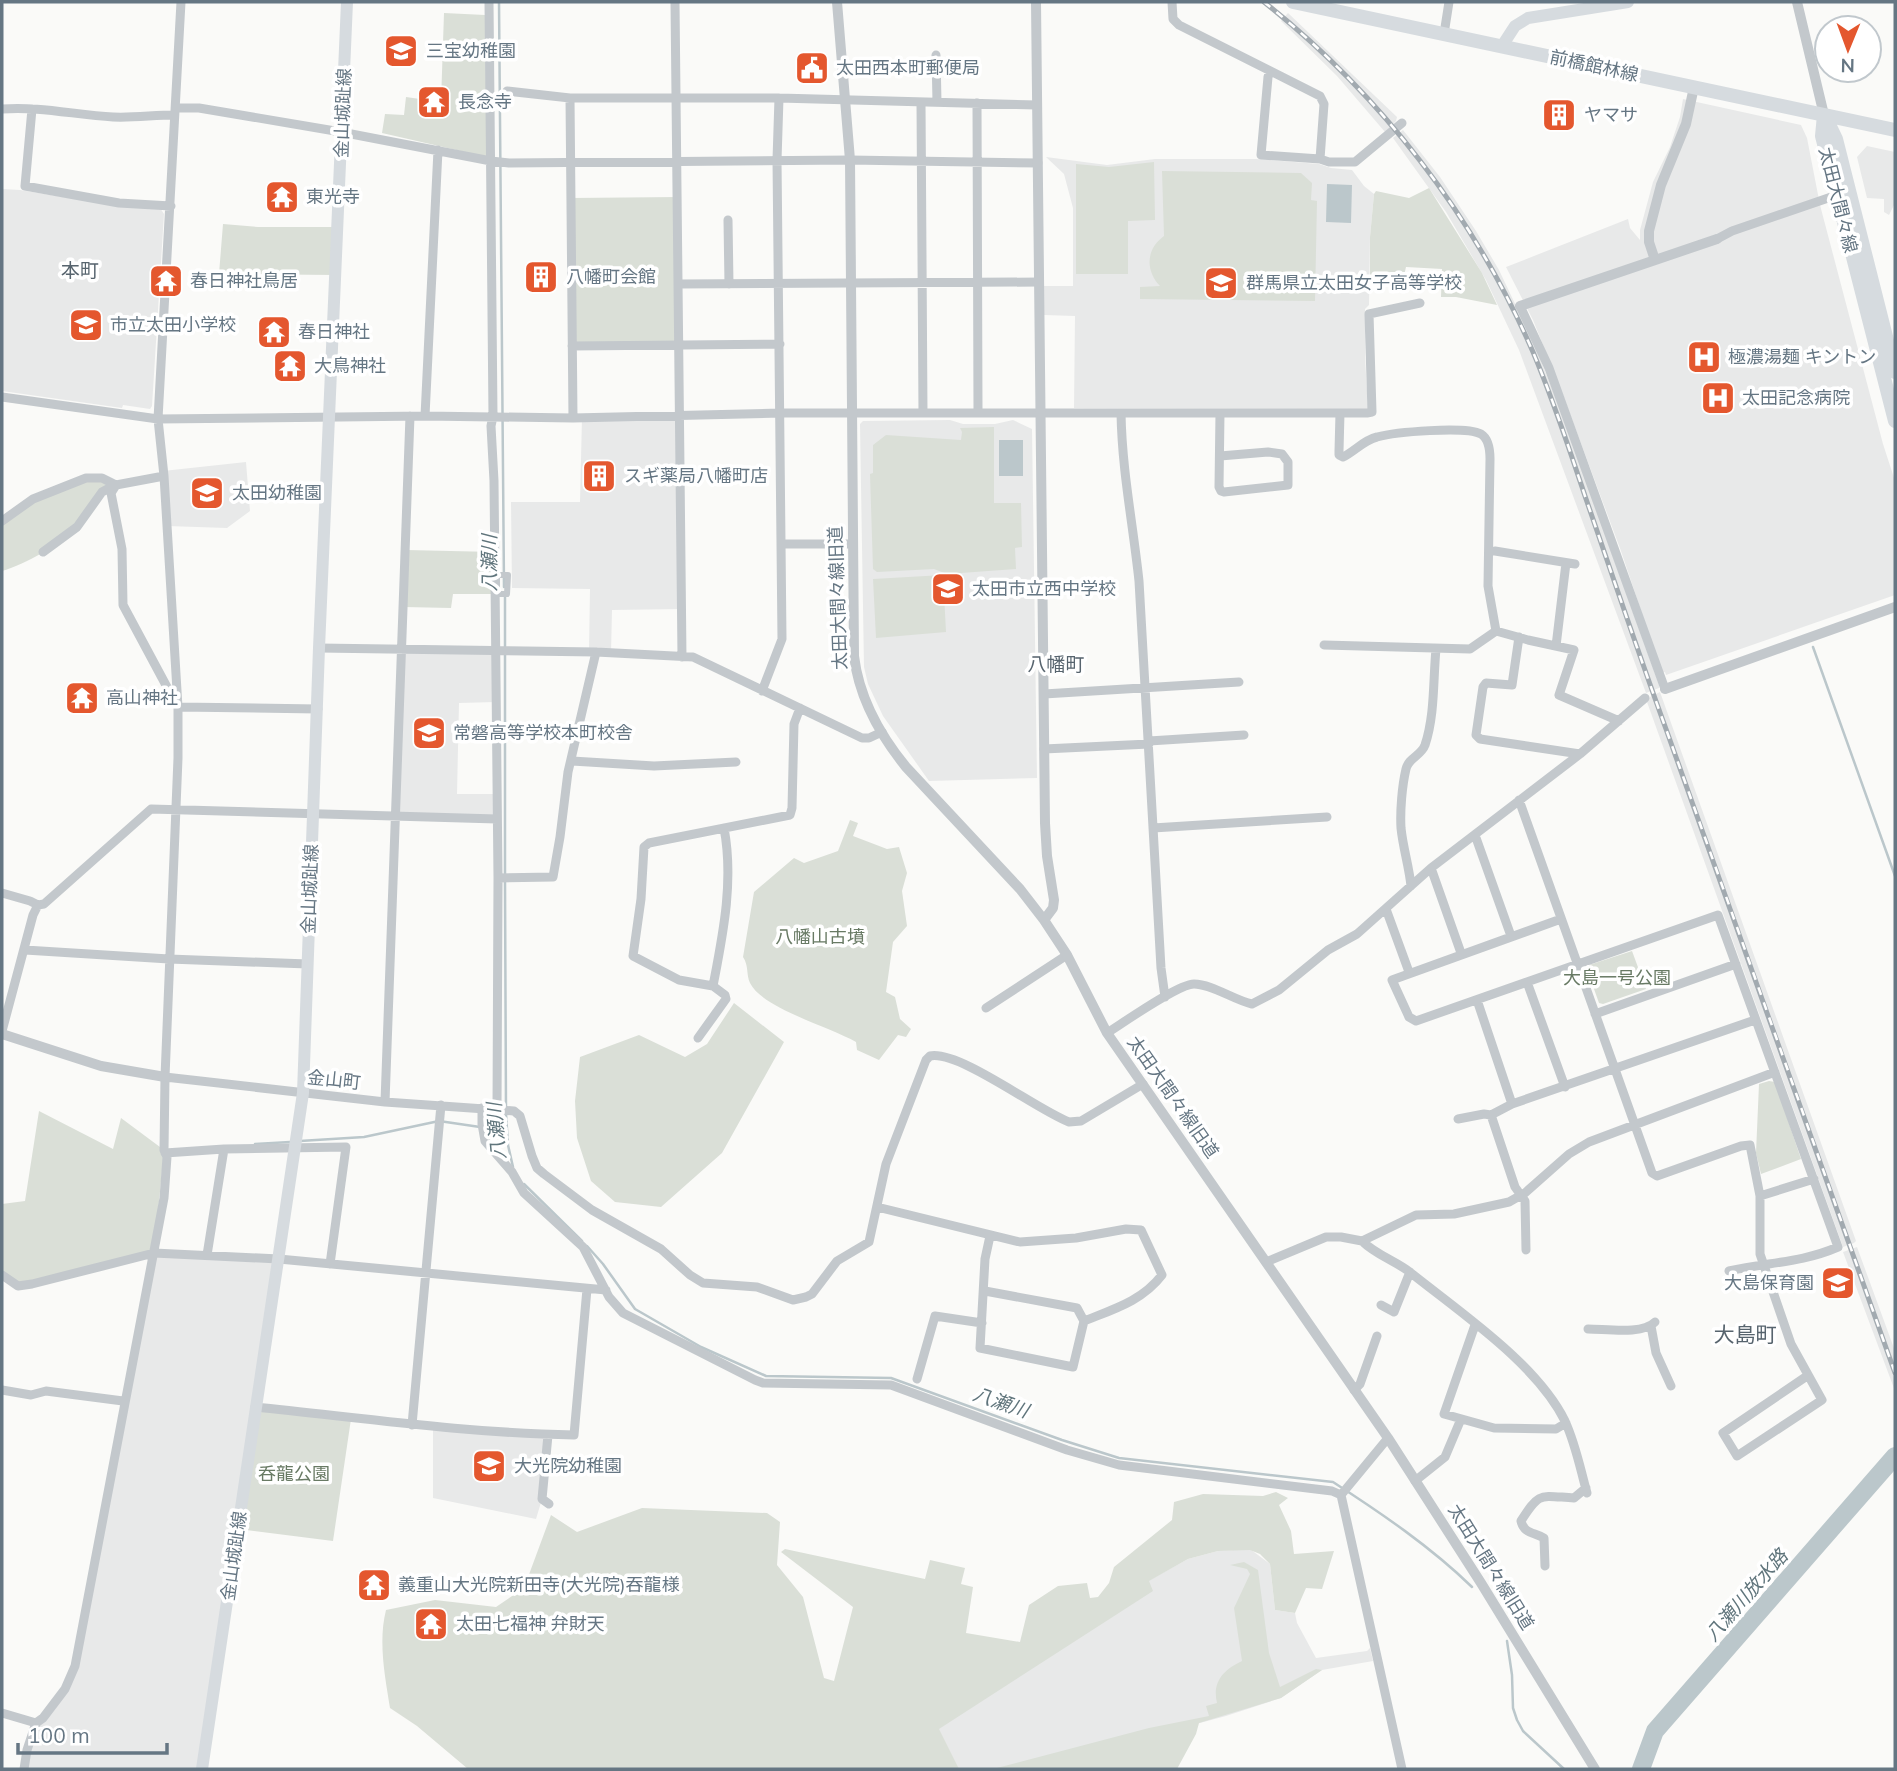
<svg xmlns="http://www.w3.org/2000/svg" width="1897" height="1771" font-family="Mulish,'Noto Sans JP',sans-serif">
<style>
.built{fill:#e8e9e9}
.green{fill:#dadfd7}
.water{fill:#bbc7cb}
.lines{fill:none;stroke-linecap:round;stroke-linejoin:round}
.stream{stroke:#bbc7cb;stroke-width:2.5}
.river{stroke:#bbc7cb;stroke-width:18}
.pedestrian{stroke:#c3c8cc;stroke-width:6}
.minor{stroke:#c3c8cc;stroke-width:9}
.tertiary{stroke:#c3c8cc;stroke-width:10}
.secondary{stroke:#d6dbdf;stroke-width:12}
.primary{stroke:#d6dbdf;stroke-width:14}
.rail-casing{stroke:#a2aab0;stroke-width:5}
.rail{stroke:#fff;stroke-width:2.5;stroke-dasharray:8;stroke-linecap:butt}
.labels{text-anchor:middle;stroke-width:7;stroke-linejoin:round;paint-order:stroke}
.poi-label{font-size:18px;fill:#657683;stroke:#fff;text-anchor:start}
.street-label{font-size:18px;fill:#657683;stroke:#fff}
.park-label{font-size:18px;fill:#687a64;stroke:#fff}
.neighbourhood-label{font-size:19px;fill:#57646e;stroke:#fff}
.water-label{font-size:19px;font-style:italic;fill:#60757c;stroke:#fff}
.quarter-label{font-size:21px;fill:#57646e;stroke:#fff}
</style>
<rect width="100%" height="100%" fill="#fafaf8"/>
<path class="built" d="M 1288,13 L 1397,117 L 1396,121 L 1385,132 L 1337,76 L 1281,21 Z
M 1683,99 L 1801,125 L 1807,138 L 1820,205 L 1883,444 L 1895,481 L 1895,595 L 1666,675 L 1665,672 L 1662,673 L 1621,551 L 1563,395 L 1533,320 L 1506,267 L 1628,219 L 1630,228 L 1640,240 L 1640,230 L 1653,182 L 1670,147 L 1680,117 Z
M 1403,130 L 1440,177 L 1476,231 L 1499,270 L 1535,346 L 1558,403 L 1659,685 L 1659,688 L 1646,693 L 1519,350 L 1486,280 L 1446,212 L 1393,138 Z
M 1867,146 L 1895,152 L 1895,203 L 1889,215 L 1884,212 L 1884,199 L 1867,198 L 1857,157 Z
M 1046,157 L 1107,165 L 1155,159 L 1256,159 L 1319,164 L 1331,168 L 1352,170 L 1364,186 L 1374,194 L 1370,237 L 1369,305 L 1365,309 L 1365,357 L 1368,409 L 1074,408 L 1075,316 L 1044,315 L 1044,286 L 1073,286 L 1073,208 L 1064,174 Z
M 2,189 L 20,190 L 118,206 L 160,208 L 164,214 L 152,406 L 150,409 L 123,405 L 122,408 L 2,391 Z
M 680,414 L 682,609 L 612,610 L 611,653 L 589,652 L 590,589 L 512,588 L 511,502 L 580,502 L 582,417 Z
M 950,420 L 963,424 L 995,424 L 1013,420 L 1032,429 L 1037,778 L 929,781 L 883,716 L 868,684 L 864,667 L 860,424 L 863,421 Z
M 246,462 L 250,511 L 227,528 L 167,526 L 163,471 Z
M 402,650 L 496,650 L 496,702 L 459,703 L 457,794 L 497,794 L 497,819 L 396,815 Z
M 1660,692 L 1856,1241 L 1854,1243 L 1843,1247 L 1647,702 L 1650,697 Z
M 1857,1247 L 1895,1351 L 1895,1391 L 1843,1252 Z
M 154,1253 L 278,1259 L 202,1769 L 24,1769 L 36,1723 L 65,1689 L 75,1666 Z
M 433,1428 L 548,1435 L 542,1499 L 536,1519 L 433,1498 Z
M 1250,1549 L 1270,1564 L 1275,1610 L 1295,1613 L 1297,1623 L 1316,1658 L 1367,1651 L 1370,1648 L 1373,1661 L 1322,1670 L 1281,1698 L 1226,1716 L 1028,1769 L 954,1769 L 929,1721 L 1137,1587 L 1188,1559 L 1218,1551 Z"/>
<path class="green" d="M 444,13 L 485,15 L 487,157 L 382,133 L 385,114 L 404,115 L 406,97 L 441,102 Z
M 1154,162 L 1155,220 L 1128,221 L 1128,274 L 1076,274 L 1076,164 L 1109,167 Z
M 1162,171 L 1301,173 L 1312,183 L 1311,200 L 1317,201 L 1315,301 L 1140,299 L 1140,287 L 1160,286 C 1145,270 1146,249 1164,236 Z
M 1429,188 L 1482,273 L 1497,305 L 1456,297 L 1441,297 L 1442,269 L 1406,267 L 1403,280 L 1370,278 L 1370,237 L 1374,194 L 1376,191 L 1409,198 Z
M 678,197 L 680,345 L 572,346 L 571,198 Z
M 223,224 L 258,227 L 338,227 L 336,275 L 219,274 Z
M 994,427 L 994,503 L 1021,503 L 1022,547 L 1015,548 L 1016,569 L 947,574 L 934,569 L 877,572 L 873,569 L 870,474 L 873,473 L 873,445 L 886,435 L 961,440 L 962,432 L 960,428 Z
M 86,478 L 116,485 C 95,496 93,508 79,525 C 64,543 24,565 2,571 L 2,520 L 33,499 Z
M 406,550 L 495,552 L 495,594 L 453,594 L 451,608 L 404,607 Z
M 943,575 L 946,632 L 876,638 L 873,579 Z
M 850,820 L 858,823 L 853,836 L 887,849 L 899,847 L 907,873 L 902,891 L 907,926 L 893,942 L 886,992 L 895,997 L 900,1019 L 911,1029 L 906,1037 L 898,1035 L 879,1060 L 857,1050 L 856,1042 C 830,1027 762,1008 750,983 C 746,975 749,966 743,957 L 754,892 L 794,858 L 804,863 L 838,851 Z
M 1632,951 L 1646,989 L 1603,1004 L 1599,1003 L 1588,972 L 1589,965 Z
M 734,1003 L 784,1042 L 722,1153 L 661,1207 L 615,1202 L 591,1181 L 577,1138 L 575,1101 L 580,1057 L 639,1035 L 685,1057 L 707,1044 Z
M 1769,1081 L 1775,1082 L 1801,1159 L 1761,1174 L 1756,1153 L 1759,1084 Z
M 39,1111 L 113,1149 L 121,1118 L 164,1150 L 154,1253 L 18,1286 L 2,1275 L 2,1204 L 25,1201 Z
M 255,1407 L 351,1419 L 333,1541 L 238,1529 Z
M 1276,1492 L 1288,1498 L 1279,1505 L 1291,1531 L 1294,1554 L 1334,1551 L 1322,1589 L 1306,1588 L 1295,1613 L 1275,1610 L 1270,1564 L 1260,1554 L 1250,1550 L 1218,1551 L 1188,1559 L 1149,1581 L 1153,1591 L 939,1729 L 959,1769 L 468,1769 L 417,1726 L 390,1708 C 385,1676 378,1642 386,1610 L 435,1600 L 496,1607 L 524,1588 L 551,1515 L 577,1532 L 642,1508 L 767,1513 L 780,1522 L 777,1565 L 803,1597 L 824,1678 L 834,1681 L 853,1607 L 781,1552 L 785,1549 L 925,1579 L 930,1560 L 965,1568 L 961,1584 L 973,1587 L 966,1633 L 1020,1642 L 1029,1605 L 1058,1586 L 1087,1583 L 1090,1598 L 1098,1597 L 1109,1583 L 1114,1567 L 1172,1520 L 1174,1502 L 1203,1494 L 1263,1496 Z
M 1244,1562 L 1258,1570 L 1269,1653 L 1280,1687 L 1316,1669 L 1322,1670 L 1281,1698 L 1199,1723 L 1196,1734 L 1177,1769 L 993,1769 L 1149,1728 L 1209,1716 L 1206,1706 L 1217,1703 C 1212,1682 1223,1670 1242,1661 L 1234,1608 L 1250,1574 L 1247,1569 L 1230,1565 Z"/>
<path class="water" d="M 1327,184 L 1352,185 L 1351,223 L 1326,222 Z
M 999,440 L 1023,440 L 1023,476 L 999,476 Z"/>
<g class="lines">
<path class="stream" d="M 499,2 L 504,587
M 505,594 L 505,874
M 1813,647 L 1895,876
M 505,881 L 506,1114 L 508,1145 L 513,1167
M 487,1128 L 506,1122
M 300,1141 L 364,1137 L 439,1121 L 480,1127
M 255,1144 L 290,1142
M 524,1184 L 582,1241
M 587,1246 L 603,1264 L 635,1309 L 701,1347 L 766,1376 L 891,1378 L 1062,1440 L 1119,1458 L 1333,1482 C 1381,1513 1431,1547 1472,1587
M 1507,1641 L 1512,1675 L 1513,1708 L 1517,1720 L 1523,1731 L 1564,1769"/>
<path class="river" d="M 1641,1769 L 1655,1731 L 1895,1456"/>
<path class="pedestrian" d="M 497,575 L 508,575 L 507,594 L 497,594 Z"/>
<path class="minor" d="M 489,2 L 493,416 L 491,426 L 494,481 L 498,878 L 497,1109
M 675,2 L 682,657
M 1172,2 L 1173,19 L 1179,25 L 1320,96 L 1324,104 L 1320,159 L 1329,162 L 1355,162 L 1402,123
M 1444,34 L 1449,2
M 936,55 L 937,102
M 1270,71 L 1268,77 L 1261,155 L 1320,159
M 507,91 L 570,98 L 779,98 L 1037,105
M 570,98 L 573,418
M 921,102 L 923,413
M 977,103 L 978,413
M 177,108 L 199,108 L 341,132 L 491,161 L 509,163 L 850,160 L 1038,163
M 2,109 C 39,106 76,115 113,117 C 134,118 154,115 174,115
M 32,109 L 25,186 L 119,203 L 171,206
M 728,220 L 729,284
M 1717,239 L 1732,231 L 1837,195
M 679,284 L 1039,282
M 1520,306 L 1549,368 L 1665,689
M 572,346 L 780,344
M 2,397 L 158,419 L 425,416 L 573,418 L 780,413 L 1367,413 L 1372,412 L 1369,314 L 1420,303
M 1121,413 C 1122,471 1133,524 1139,581 L 1161,968 L 1165,997
M 1220,413 L 1219,487 L 1221,491 L 1224,492 L 1288,485 L 1288,462 L 1282,454 L 1268,452 L 1220,456
M 1340,413 L 1339,451 L 1339,455 L 1343,457 C 1355,451 1364,440 1377,437 C 1395,432 1465,426 1481,434 C 1489,439 1490,451 1490,459 L 1488,586 L 1496,631
M 425,416 L 438,150
M 116,485 L 111,493 L 122,549 L 123,605 L 175,702
M 2,521 L 33,499 L 86,478 L 102,478 L 116,485 L 164,476
M 782,544 L 853,544
M 1495,551 L 1575,564
M 43,552 L 77,527 L 102,492 L 115,485
M 1519,637 L 1512,685 L 1486,683 L 1483,687 L 1476,735 L 1480,739 L 1580,754
M 1324,645 L 1470,649 L 1496,631 L 1528,640 L 1574,650 L 1559,695 L 1619,721
M 1556,646 L 1566,563
M 319,648 L 596,652 L 693,657 L 862,738 L 869,738 L 882,732
M 762,691 L 782,639 L 777,160 L 779,98
M 1044,694 L 1239,682
M 178,707 L 318,709
M 1149,741 L 1244,735
M 1044,749 L 1149,744
M 572,761 L 654,766 L 736,762
M 1519,800 L 1652,1173 L 1657,1176 L 1741,1146 L 1750,1145 L 1760,1196 L 1760,1254 L 1791,1344 L 1822,1400 L 1737,1456 L 1723,1433 L 1807,1376
M 1153,828 L 1327,817
M 1475,835 L 1511,936
M 1431,868 L 1461,953
M 498,878 L 553,877 L 560,837 L 568,772 L 596,652
M 1411,886 C 1409,866 1403,848 1401,828 C 1400,811 1402,786 1406,769 C 1409,757 1421,756 1425,745 C 1435,715 1433,680 1436,649
M 2,893 L 30,901 L 38,905 L 33,915 L 2,1031
M 38,905 L 44,904 L 151,809 L 497,819
M 1386,909 L 1409,972
M 1561,919 L 1392,980 L 1409,1017 L 1416,1021 L 1718,915 L 1838,1247 C 1801,1263 1768,1262 1729,1271
M 25,950 L 169,959 L 308,964
M 1527,982 L 1565,1087
M 713,986 C 723,934 734,881 724,828
M 1477,1000 L 1512,1104
M 986,1008 L 1067,955
M 1595,1014 L 1736,964
M 1107,1033 C 1123,1023 1178,984 1194,984 C 1212,984 1234,1000 1252,1004 L 1279,990 L 1328,950 L 1357,934 L 1431,868 L 1580,754 L 1645,698
M 698,1038 L 726,999 L 725,995 L 713,986 L 679,980 L 633,956 L 641,899 L 644,847 L 649,843 L 790,815 L 792,808 L 794,724 L 800,708
M 165,1077 L 385,1102 L 514,1111 L 520,1116 L 532,1156 L 537,1168 L 544,1174 L 592,1210 L 661,1249 L 690,1275 L 703,1283 L 757,1287 L 793,1300 L 806,1297 L 812,1294 L 837,1261 L 869,1242 L 886,1164 L 926,1060 L 930,1056 C 959,1050 1037,1110 1069,1122 L 1081,1121 L 1143,1084
M 385,1102 L 410,416
M 482,1108 L 482,1124 L 485,1141 L 512,1172 L 524,1193 L 583,1247 L 609,1297 L 623,1313 L 755,1380 L 763,1383 L 891,1385 L 1067,1450 L 1119,1465 L 1332,1491 L 1341,1495
M 1491,1115 L 1515,1187 L 1525,1201 L 1526,1250
M 1458,1119 L 1484,1114 L 1491,1115 L 1512,1104 L 1755,1020
M 165,1153 L 224,1149
M 1760,1196 L 1814,1179
M 877,1207 L 1020,1242 L 1076,1238 L 1126,1229 L 1141,1230 L 1162,1275 C 1142,1301 1114,1309 1084,1321
M 1362,1241 C 1376,1255 1396,1261 1411,1273 C 1461,1313 1537,1364 1565,1421 C 1576,1445 1580,1468 1587,1493
M 207,1255 L 224,1149 L 346,1147 L 330,1264
M 1266,1262 L 1326,1237 L 1341,1237 L 1362,1241 L 1416,1215 L 1454,1214 L 1509,1202 L 1525,1193 L 1569,1154 L 1589,1142 L 1775,1072
M 2,1275 L 18,1286 L 32,1284 L 154,1253 L 279,1259 L 606,1290
M 985,1291 L 1077,1308 L 1084,1321 L 1073,1367 L 980,1348 L 985,1259 L 990,1236
M 1381,1305 L 1394,1312 L 1410,1272
M 1475,1325 L 1444,1414 L 1494,1428 L 1556,1429 L 1566,1423
M 1651,1326 L 1656,1353 L 1671,1386
M 1588,1329 C 1606,1329 1643,1335 1655,1322
M 917,1379 L 935,1316 L 982,1323
M 2,1390 L 31,1395 L 46,1391 L 123,1401
M 1354,1390 L 1360,1384 L 1377,1336
M 255,1407 C 363,1418 466,1433 574,1435 L 587,1289
M 412,1425 L 441,1105
M 548,1435 L 542,1499 L 549,1504
M 1415,1481 L 1445,1457 L 1461,1419
M 1341,1495 L 1402,1769
M 1341,1495 L 1388,1438
M 1545,1566 L 1544,1538 C 1534,1532 1524,1534 1521,1521 C 1540,1491 1540,1496 1574,1498 L 1586,1488
M 2,1713 L 36,1723
M 24,1769 L 27,1750 L 36,1723 L 43,1718 L 65,1689 L 75,1666 L 164,1198 L 167,1157 L 164,1150 L 165,1077 L 178,758 L 178,707 L 164,476 L 158,419 L 181,2"/>
<path class="tertiary" d="M 837,2 L 850,160 L 854,656 C 859,698 880,735 906,767 L 1020,889 L 1044,920 L 1067,955 L 1107,1033 L 1388,1438 L 1481,1583 L 1595,1769
M 1036,2 L 1045,823 L 1047,856 L 1054,900 L 1053,908 L 1044,920
M 1797,2 L 1824,115
M 1655,260 L 1649,242 L 1649,231 L 1661,185 L 1686,124 L 1694,87
M 1520,306 L 1717,239
M 1665,689 L 1895,607
M 2,1034 L 101,1066 L 165,1077"/>
<path class="secondary" d="M 1502,46 L 1515,26 L 1528,18 L 1628,2
M 202,1769 L 303,1093 L 319,648 L 347,2"/>
<path class="primary" d="M 1293,2 L 1895,130
M 1824,115 L 1822,136 L 1895,421
M 1825,116 L 1836,139 L 1895,372"/>
<g class="rail-casing">
<path id="rail" d="M 1264,2 C 1380,94 1474,216 1533,352 C 1553,399 1569,448 1585,496 C 1612,574 1638,652 1666,729 C 1743,943 1819,1158 1895,1373"/>
</g>
<use href="#rail" class="rail"/>
</g>
<defs>
<g id="school-square" transform="scale(1.75)"><rect x="-9" y="-9" width="18" height="18" rx="4" fill="#e4572e" stroke="#fff"/><path d="M0-5L7-2L0 1L-7-2ZM-4 1L0 2.5L4 1V4Q0 6-4 4Z" fill="#fff"/></g>
<g id="civic-square" transform="scale(1.75)"><rect x="-9" y="-9" width="18" height="18" rx="4" fill="#e4572e" stroke="#fff"/><path d="M-.6-6.5H3V-4.5H.6V-3L4-1V1h2V6H-6V1h2V-1L-.6-3ZM-1.2 2.5V6h2.4V2.5Z" fill="#fff"/></g>
<g id="temple-square" transform="scale(1.75)"><rect x="-9" y="-9" width="18" height="18" rx="4" fill="#e4572e" stroke="#fff"/><path d="M0-6L5-2H3V0L6.5 2.5H4V6H1.5V3h-3V6H-4V2.5H-6.5L-3 0V-2H-5Z" fill="#fff"/></g>
<g id="building-square" transform="scale(1.75)"><rect x="-9" y="-9" width="18" height="18" rx="4" fill="#e4572e" stroke="#fff"/><path d="M-4-6H4V6H1V3H-1V6H-4ZM-2.5-4.3h1.7v1.8h-1.7ZM.8-4.3h1.7v1.8H.8ZM-2.5-1h1.7V.8h-1.7ZM.8-1h1.7V.8H.8Z" fill="#fff"/></g>
<g id="hospital-square" transform="scale(1.75)"><rect x="-9" y="-9" width="18" height="18" rx="4" fill="#e4572e" stroke="#fff"/><path d="M-5-5h3v3.5h4V-5h3V5h-3V1.5h-4V5h-3Z" fill="#fff"/></g>
</defs>
<g fill-rule="evenodd">
<use href="#school-square" x="401" y="51"/>
<use href="#civic-square" x="812" y="68"/>
<use href="#temple-square" x="434" y="102"/>
<use href="#building-square" x="1559" y="115"/>
<use href="#temple-square" x="282" y="197"/>
<use href="#building-square" x="541" y="277"/>
<use href="#temple-square" x="166" y="281"/>
<use href="#school-square" x="1221" y="283"/>
<use href="#school-square" x="86" y="325"/>
<use href="#temple-square" x="274" y="332"/>
<use href="#hospital-square" x="1704" y="357"/>
<use href="#temple-square" x="290" y="366"/>
<use href="#hospital-square" x="1718" y="398"/>
<use href="#building-square" x="599" y="476"/>
<use href="#school-square" x="207" y="493"/>
<use href="#school-square" x="948" y="589"/>
<use href="#temple-square" x="82" y="698"/>
<use href="#school-square" x="429" y="733"/>
<use href="#school-square" x="1838" y="1283"/>
<use href="#school-square" x="489" y="1466"/>
<use href="#temple-square" x="374" y="1585"/>
<use href="#temple-square" x="431" y="1624"/>
</g>
<g class="labels">
<g class="poi-label">
<text x="426" y="57">三宝幼稚園</text>
<text x="836" y="74">太田西本町郵便局</text>
<text x="458" y="108">長念寺</text>
<text x="1584" y="121">ヤマサ</text>
<text x="306" y="203">東光寺</text>
<text x="566" y="283">八幡町会館</text>
<text x="190" y="287">春日神社鳥居</text>
<text x="1246" y="289">群馬県立太田女子高等学校</text>
<text x="110" y="331">市立太田小学校</text>
<text x="298" y="338">春日神社</text>
<text x="1728" y="363">極濃湯麺 キントン</text>
<text x="314" y="372">大鳥神社</text>
<text x="1742" y="404">太田記念病院</text>
<text x="624" y="482">スギ薬局八幡町店</text>
<text x="232" y="499">太田幼稚園</text>
<text x="972" y="595">太田市立西中学校</text>
<text x="106" y="704">高山神社</text>
<text x="453" y="739">常磐高等学校本町校舎</text>
<text x="1814" y="1289" text-anchor="end">大島保育園</text>
<text x="514" y="1472">大光院幼稚園</text>
<text x="398" y="1591">義重山大光院新田寺(大光院)吞龍様</text>
<text x="456" y="1630">太田七福神 弁財天</text>
</g>
<g class="street-label">
<text transform="translate(1594 66) rotate(12)" y="6">前橋館林線</text>
<text transform="translate(343 113) rotate(-88)" y="6">金山城趾線</text>
<text transform="translate(1838 200) rotate(76)" y="6">太田大間々線</text>
<text transform="translate(838 598) rotate(-92)" y="6">太田大間々線旧道</text>
<text transform="translate(310 889) rotate(-88)" y="6">金山城趾線</text>
<text transform="translate(334 1080) rotate(6)" y="6">金山町</text>
<text transform="translate(1173 1097) rotate(55)" y="6">太田大間々線旧道</text>
<text transform="translate(234 1556) rotate(-82)" y="6">金山城趾線</text>
<text transform="translate(1491 1567) rotate(58)" y="6">太田大間々線旧道</text>
</g>
<g class="park-label">
<text x="820" y="943">八幡山古墳</text>
<text x="1617" y="984">大島一号公園</text>
<text x="294" y="1480">呑龍公園</text>
</g>
<g class="neighbourhood-label">
<text x="80" y="277">本町</text>
<text x="1056" y="671">八幡町</text>
</g>
<g class="water-label">
<text transform="translate(489 563) rotate(-90)" y="7">八瀬川</text>
<text transform="translate(496 1131) rotate(-95)" y="7">八瀬川</text>
<text transform="translate(1001 1402) rotate(19)" y="7">八瀬川</text>
<text transform="translate(1746 1595) rotate(-49)" y="7">八瀬川放水路</text>
</g>
<g class="quarter-label">
<text x="1745" y="1342">大島町</text>
</g>
</g>
<rect width="1897" height="1771" fill="none" stroke="#657683" stroke-width="7"/>
<g transform="translate(1848 49) rotate(181)"><circle r="33" fill="#ffffff" stroke="#c1c8cd" stroke-width="2"/>
<path d="M0-5L12 26L0 18L-12 26Z" fill="#e4572e"/>
<text y="-10" font-size="19" font-weight="bold" text-anchor="middle" fill="#657683">N</text>
</g>
<path d="M18 1743v10h149v-10" fill="none" stroke="#657683" stroke-width="3.5"/>
<text x="28" y="1743" font-size="21" fill="#657683" stroke="#ffffff" stroke-width="5" paint-order="stroke">100 m</text>
</svg>
